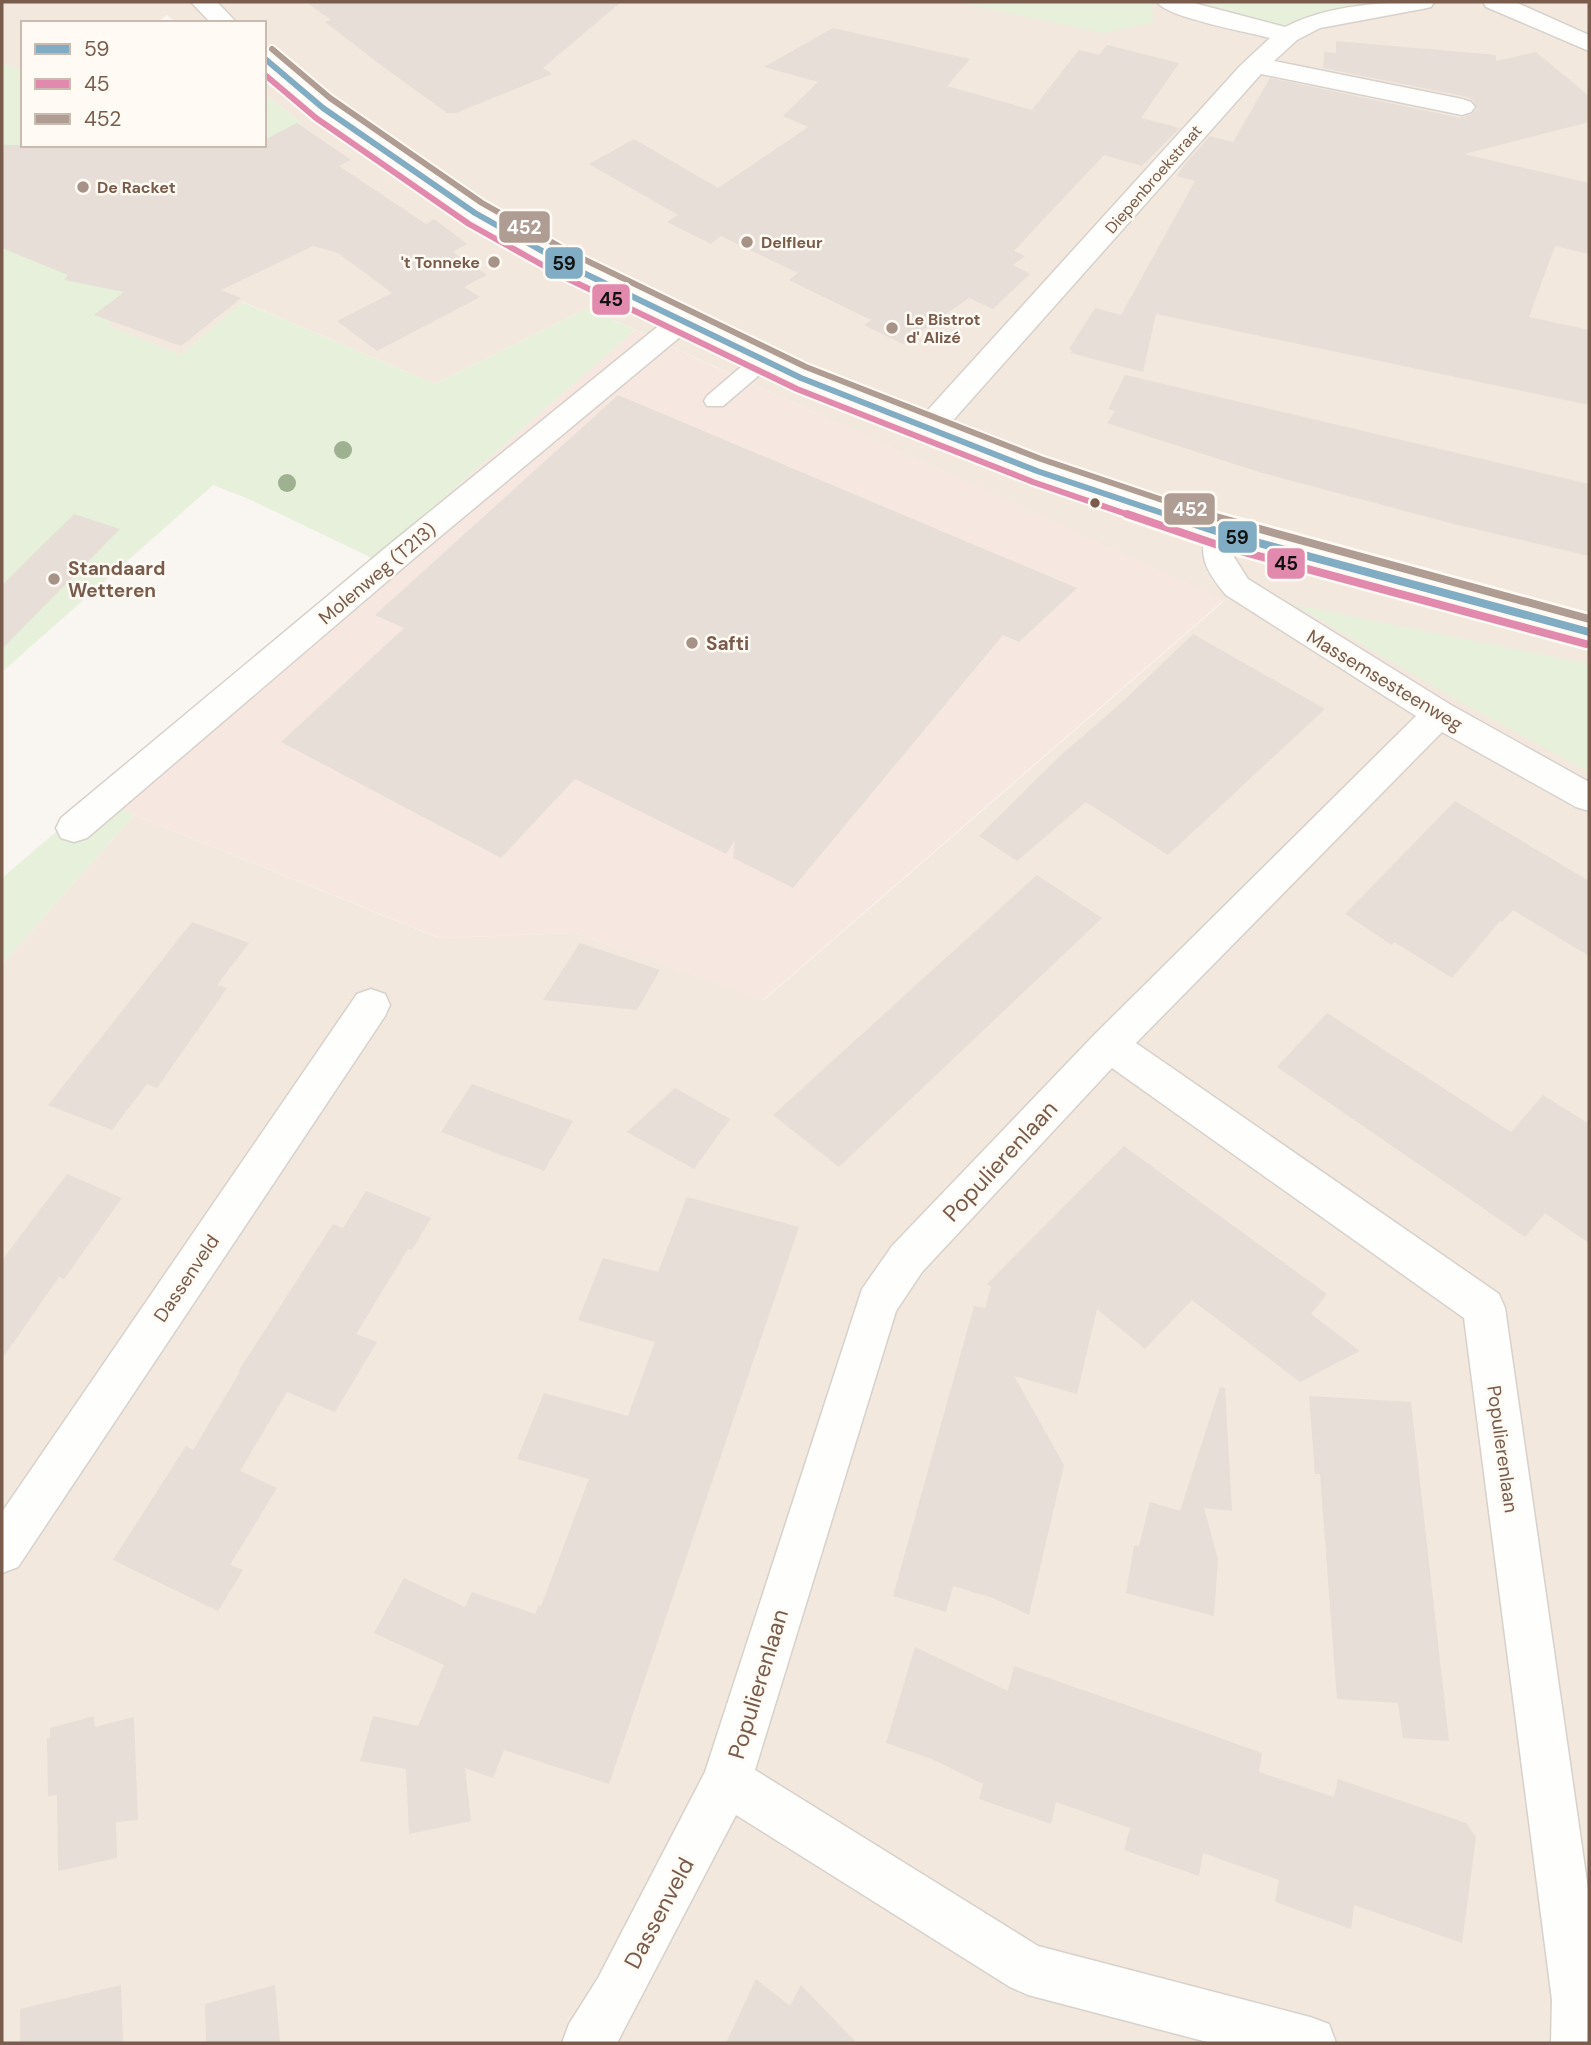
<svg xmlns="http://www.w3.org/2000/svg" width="1591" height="2045" font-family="'DM Sans',sans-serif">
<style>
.residential{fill:#f2e8de}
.commercial{fill:#f6e8e1}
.green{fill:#e7f0db}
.building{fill:#e6ded7}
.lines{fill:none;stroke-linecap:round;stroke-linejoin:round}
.service-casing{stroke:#d7d1cb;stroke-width:3}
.minor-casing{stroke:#d7d1cb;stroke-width:3}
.secondary-casing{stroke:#d9d2cb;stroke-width:3}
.service{fill:#fefefd;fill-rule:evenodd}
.minor{fill:#fefefd;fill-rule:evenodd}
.secondary{fill:#fefefd;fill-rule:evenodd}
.bus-1-far1-casing{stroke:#fffaf3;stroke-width:10}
.bus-1-casing{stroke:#fffaf3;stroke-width:13}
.bus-2-far1-casing{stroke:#fffaf3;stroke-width:10}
.bus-2-casing{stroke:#fffaf3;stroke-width:13}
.bus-3-far1-casing{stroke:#fffaf3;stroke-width:10}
.bus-3-casing{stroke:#fffaf3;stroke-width:13}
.bus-1-far1{stroke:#80adc3;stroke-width:6}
.bus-1{stroke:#80adc3;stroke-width:8}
.bus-2-far1{stroke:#e28aad;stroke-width:6}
.bus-2{stroke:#e28aad;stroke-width:8}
.bus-3-far1{stroke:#af9d94;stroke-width:6}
.bus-3{stroke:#af9d94;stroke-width:8}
.tree{fill:#9eb190}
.poi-dot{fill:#a69286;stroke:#fffaf3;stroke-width:2.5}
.bus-dot{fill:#7a5c4d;stroke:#fffaf3;stroke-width:2.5}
.labels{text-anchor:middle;stroke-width:5;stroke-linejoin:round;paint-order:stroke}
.far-street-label{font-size:16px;fill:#7a5c4d;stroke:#fffaf3}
.far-poi-label{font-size:16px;font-weight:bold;fill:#7a5c4d;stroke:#fffaf3;text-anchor:start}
.poi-label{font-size:19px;font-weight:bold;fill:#7a5c4d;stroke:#fffaf3;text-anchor:start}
.street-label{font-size:19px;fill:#7a5c4d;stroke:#fffaf3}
.near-street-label{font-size:23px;fill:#7a5c4d;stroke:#fffaf3}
.line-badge{stroke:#fffaf3;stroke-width:2.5}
.badge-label{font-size:19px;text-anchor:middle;font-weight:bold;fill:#fff}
.pale-badge-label{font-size:19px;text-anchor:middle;font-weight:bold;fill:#111}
</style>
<rect width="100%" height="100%" fill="#f9f5f0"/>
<path class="residential" d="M 2,2 L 1589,2 L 1589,2043 L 2,2043 L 2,964 L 134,815 L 439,938 L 575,933 L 764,1000 L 1224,601 L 588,308 L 435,384 L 243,302 L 181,355 L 107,325 L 172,271 L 264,145 L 264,142 L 303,124 L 264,93 L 264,23 L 177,23 L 167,15 L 156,23 L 23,23 L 23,71 L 2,63 Z"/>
<path class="commercial" d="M 635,330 L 1224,600 L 763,1000 L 575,933 L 440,938 L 134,815 L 97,797 L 374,559 Z"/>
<path class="green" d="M 956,2 L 1152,2 L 1153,22 L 1104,33 Z
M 1169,2 L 1422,2 L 1313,22 L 1288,35 L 1173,5 Z
M 2,63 L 23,71 L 23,145 L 172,270 L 108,325 L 181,355 L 242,302 L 435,384 L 588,308 L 635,330 L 374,559 L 249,499 L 213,485 L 2,672 Z
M 264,93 L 303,124 L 264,142 Z
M 1295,605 L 1589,664 L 1589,772 L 1459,701 Z
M 97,797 L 134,815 L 2,964 L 2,878 Z"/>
<path class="building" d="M 306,2 L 621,2 L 543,68 L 552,74 L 456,113 L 447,113 L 378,63 L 325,22 L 331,20 Z
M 833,28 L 970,59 L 947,86 L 1032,110 L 1079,50 L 1099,55 L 1107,45 L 1179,63 L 1141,118 L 1180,128 L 1142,166 L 1104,155 L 1014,251 L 1025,256 L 1013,265 L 1030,274 L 993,309 L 969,298 L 903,344 L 864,325 L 871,320 L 789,280 L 798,273 L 721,236 L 711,244 L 667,222 L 678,215 L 589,164 L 634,139 L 718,188 L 808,127 L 783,116 L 818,82 L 764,67 Z
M 1336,41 L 1496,55 L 1496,61 L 1536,52 L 1589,96 L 1589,122 L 1464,154 L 1589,183 L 1589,254 L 1555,246 L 1529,317 L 1589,330 L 1589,405 L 1156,314 L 1143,372 L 1071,353 L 1072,350 L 1069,349 L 1095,308 L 1121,315 L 1195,181 L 1177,176 L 1184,165 L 1210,136 L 1233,142 L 1270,78 L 1461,118 L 1472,114 L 1477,109 L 1473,100 L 1463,96 L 1323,68 L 1324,52 L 1336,53 Z
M 297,123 L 351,160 L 339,166 L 426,224 L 434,219 L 467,244 L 453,252 L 487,275 L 464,287 L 480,297 L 377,351 L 337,321 L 392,293 L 338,253 L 313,246 L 221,290 L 241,298 L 181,346 L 94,315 L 124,292 L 64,280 L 68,275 L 2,248 L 2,145 L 264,145 L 264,140 Z
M 1125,375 L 1589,484 L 1589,556 L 1454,524 L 1259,472 L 1107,423 L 1115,411 L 1108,409 Z
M 618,395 L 1077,588 L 1019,642 L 1003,635 L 793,888 L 733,858 L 735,840 L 726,854 L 575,779 L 501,858 L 281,742 L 404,628 L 375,615 Z
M 74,514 L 120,529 L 2,649 L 2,585 Z
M 1193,634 L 1325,709 L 1168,855 L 1086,802 L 1017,861 L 979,836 L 1061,755 L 1120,704 Z
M 1455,801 L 1589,881 L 1589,956 L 1513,910 L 1502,922 L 1500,921 L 1452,978 L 1394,942 L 1392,945 L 1345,914 Z
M 1037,875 L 1102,918 L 839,1167 L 773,1115 Z
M 192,922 L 249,943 L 217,985 L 227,988 L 157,1088 L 147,1084 L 112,1130 L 48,1105 Z
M 580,943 L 660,970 L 637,1010 L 543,1000 Z
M 1327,1013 L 1511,1132 L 1543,1095 L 1589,1124 L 1589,1243 L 1545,1213 L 1525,1237 L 1277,1067 Z
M 472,1084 L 573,1121 L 544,1171 L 441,1132 Z
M 675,1088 L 730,1119 L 694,1169 L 627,1132 Z
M 1124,1146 L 1327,1294 L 1311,1314 L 1360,1351 L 1300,1382 L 1192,1300 L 1145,1349 L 1097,1309 L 1077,1394 L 1014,1376 L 1064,1465 L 1029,1615 L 993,1598 L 953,1586 L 946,1612 L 893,1596 L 974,1306 L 985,1308 L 991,1287 L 987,1284 Z
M 67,1174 L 122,1198 L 64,1279 L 59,1277 L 2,1359 L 2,1260 Z
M 366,1191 L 431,1218 L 412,1250 L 408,1249 L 356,1334 L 377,1342 L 335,1412 L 287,1392 L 240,1471 L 277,1488 L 230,1565 L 243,1570 L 218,1611 L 113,1560 L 186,1446 L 193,1450 L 240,1372 L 238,1372 L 333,1224 L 343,1228 Z
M 687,1197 L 799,1227 L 609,1784 L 504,1750 L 493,1778 L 465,1768 L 471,1821 L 409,1834 L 406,1769 L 360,1761 L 373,1716 L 418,1726 L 444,1665 L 374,1633 L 404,1578 L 465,1607 L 472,1592 L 535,1614 L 539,1605 L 541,1606 L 589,1479 L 517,1459 L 544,1393 L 628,1416 L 655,1342 L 578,1320 L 603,1258 L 658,1272 Z
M 1220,1387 L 1225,1388 L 1232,1511 L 1204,1508 L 1218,1559 L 1214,1616 L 1126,1593 L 1134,1545 L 1139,1546 L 1150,1502 L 1180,1511 Z
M 1309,1396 L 1411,1402 L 1449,1741 L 1403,1738 L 1398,1703 L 1337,1699 L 1320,1474 L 1315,1474 Z
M 915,1647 L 1008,1691 L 1014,1666 L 1195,1729 L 1262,1753 L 1259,1772 L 1334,1797 L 1338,1779 L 1466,1823 L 1476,1837 L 1462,1943 L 1354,1905 L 1351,1929 L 1275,1902 L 1279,1880 L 1203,1853 L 1199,1876 L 1124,1850 L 1130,1828 L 1056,1802 L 1051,1824 L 979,1799 L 983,1784 L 932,1759 L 886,1743 Z
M 94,1716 L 95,1727 L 134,1717 L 138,1820 L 116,1822 L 117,1858 L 58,1871 L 57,1795 L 48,1796 L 47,1738 L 50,1738 L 50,1728 Z
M 756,1979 L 790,2006 L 801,1985 L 857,2043 L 726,2043 Z
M 121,1985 L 123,2043 L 20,2043 L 20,2009 Z
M 275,1985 L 280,2043 L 206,2043 L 205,2004 Z"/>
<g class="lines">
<g class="service-casing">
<path id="service" d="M 763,353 L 771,355 L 774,360 L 771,365 L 723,406 L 707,406 L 704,401 L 707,396 L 755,355 Z"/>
</g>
<g class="minor-casing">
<path id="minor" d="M 1157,2 L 1190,2 L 1285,27 C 1330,4 1384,2 1434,2 L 1431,7 L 1422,9 L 1320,28 L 1297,40 L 1274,61 L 1462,99 L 1471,102 L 1475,107 L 1471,112 L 1462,115 L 1261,74 L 939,436 L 928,439 L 917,436 L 913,429 L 917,422 L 1240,66 L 1270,38 C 1248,32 1168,18 1157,2 Z
M 1483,2 L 1515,2 L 1589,35 L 1589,51 L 1486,7 Z
M 682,312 L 692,315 L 696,321 L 692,327 L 412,560 L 87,838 L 74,842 L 61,838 L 56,828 L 61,818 L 390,544 L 672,315 Z
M 1222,522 L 1233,525 L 1238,533 L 1234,557 L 1248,579 L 1451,705 L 1589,782 L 1589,811 L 1576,807 L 1442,732 L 1136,1043 L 1499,1294 L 1505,1308 L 1589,1896 L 1589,2043 L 1551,2043 L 1552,2000 L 1464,1318 L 1112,1068 L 922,1272 L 896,1311 L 755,1770 L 1038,1946 L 1310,2017 L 1329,2024 L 1336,2043 L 1211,2043 L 1028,1995 L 1010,1987 L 736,1815 L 617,2043 L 562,2043 L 569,2024 L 598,1978 L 705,1772 L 862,1289 L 892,1246 L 1095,1034 L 1416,716 L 1226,595 C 1207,572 1194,553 1211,525 Z
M 371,989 L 385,994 L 390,1005 L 385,1016 L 18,1567 L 2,1573 L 2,1512 L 357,994 Z"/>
</g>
<g class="secondary-casing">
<path id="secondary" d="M 191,2 L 217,2 L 237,23 L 211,23 Z
M 264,51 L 273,53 L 332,103 L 485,207 L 577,259 L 811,371 L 1048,464 L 1231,525 L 1589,620 L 1589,644 L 1211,541 L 1026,478 L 791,385 L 557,271 L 465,219 L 314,113 L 264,71 Z"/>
</g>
<use href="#service" class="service"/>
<use href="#minor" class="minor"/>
<use href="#secondary" class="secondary"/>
<g class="bus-1-far1-casing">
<path id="bus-1-far1" d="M 264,58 L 323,108 L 475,213 L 567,265 L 801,378 L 1037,471 L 1171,516"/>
</g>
<g class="bus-1-casing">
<path id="bus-1" d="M 1165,514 L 1222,533 L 1589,632"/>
</g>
<g class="bus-2-far1-casing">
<path id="bus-2-far1" d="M 264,74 L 316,118 L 469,224 L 562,276 L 797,389 L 1033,482 L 1132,516"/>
</g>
<g class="bus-2-casing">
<path id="bus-2" d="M 1127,514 L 1218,545 L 1586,644"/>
</g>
<g class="bus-3-far1-casing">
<path id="bus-3-far1" d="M 272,49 L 330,98 L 482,203 L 573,254 L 806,367 L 1041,459 L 1210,516"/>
</g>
<g class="bus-3-casing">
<path id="bus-3" d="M 1205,514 L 1589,619"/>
</g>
<use href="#bus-1-far1" class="bus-1-far1"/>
<use href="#bus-1" class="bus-1"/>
<use href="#bus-2-far1" class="bus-2-far1"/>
<use href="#bus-2" class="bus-2"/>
<use href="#bus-3-far1" class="bus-3-far1"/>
<use href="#bus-3" class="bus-3"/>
</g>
<g class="tree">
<circle cx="343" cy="450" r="9"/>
<circle cx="287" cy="483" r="9"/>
</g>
<g class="poi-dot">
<circle cx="83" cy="187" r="7"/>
<circle cx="747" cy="242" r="7"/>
<circle cx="494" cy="262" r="7"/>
<circle cx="892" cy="328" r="7"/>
<circle cx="54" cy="579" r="7"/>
<circle cx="692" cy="643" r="7"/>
</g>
<circle class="bus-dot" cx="1095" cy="503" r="6"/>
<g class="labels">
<g class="far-street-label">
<text transform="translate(1153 179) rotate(-49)" y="6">Diepenbroekstraat</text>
</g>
<g class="far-poi-label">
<text x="97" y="193">De Racket</text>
<text x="761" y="248">Delfleur</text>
<text x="480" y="268" text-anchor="end">'t Tonneke</text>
<text x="906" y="325">Le Bistrot<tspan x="906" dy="18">d' Alizé</tspan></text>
</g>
<g class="poi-label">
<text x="68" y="575">Standaard<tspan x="68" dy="22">Wetteren</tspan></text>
<text x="706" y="650">Safti</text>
</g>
<g class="street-label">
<text transform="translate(377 573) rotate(-40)" y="7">Molenweg (T213)</text>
<text transform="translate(1385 680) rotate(31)" y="7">Massemsesteenweg</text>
<text transform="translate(186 1278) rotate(-56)" y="7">Dassenveld</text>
<text transform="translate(1503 1449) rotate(82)" y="7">Populierenlaan</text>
</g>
<g class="near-street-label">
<text transform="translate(1000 1161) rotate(-47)" y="8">Populierenlaan</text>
<text transform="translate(758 1684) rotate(-73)" y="8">Populierenlaan</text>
<text transform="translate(659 1913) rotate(-62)" y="8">Dassenveld</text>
</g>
</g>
<g class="line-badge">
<rect x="498" y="210" width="53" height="34" rx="7" fill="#af9d94"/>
<rect x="544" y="246" width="40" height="34" rx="7" fill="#80adc3"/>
<rect x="591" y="283" width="40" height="33" rx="7" fill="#e28aad"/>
<rect x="1163" y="492" width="53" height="34" rx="7" fill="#af9d94"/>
<rect x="1217" y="520" width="41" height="34" rx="7" fill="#80adc3"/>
<rect x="1266" y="547" width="40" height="33" rx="7" fill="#e28aad"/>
</g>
<g class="badge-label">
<text x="524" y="234">452</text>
<text x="1190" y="516">452</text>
</g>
<g class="pale-badge-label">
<text x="564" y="270">59</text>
<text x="611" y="306">45</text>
<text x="1237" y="544">59</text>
<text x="1286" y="570">45</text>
</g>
<rect width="1591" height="2045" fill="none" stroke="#7a5c4d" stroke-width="7"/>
<rect x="21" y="21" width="245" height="126" fill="#fffaf3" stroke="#cabbb1" stroke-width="2"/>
<rect x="35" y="44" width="35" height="10" fill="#80adc3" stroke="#cabbb1" stroke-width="2"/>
<text x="84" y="56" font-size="21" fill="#7a5c4d">59</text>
<rect x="35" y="79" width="35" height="10" fill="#e28aad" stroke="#cabbb1" stroke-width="2"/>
<text x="84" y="91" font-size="21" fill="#7a5c4d">45</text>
<rect x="35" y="114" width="35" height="10" fill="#af9d94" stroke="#cabbb1" stroke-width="2"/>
<text x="84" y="126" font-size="21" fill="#7a5c4d">452</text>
</svg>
